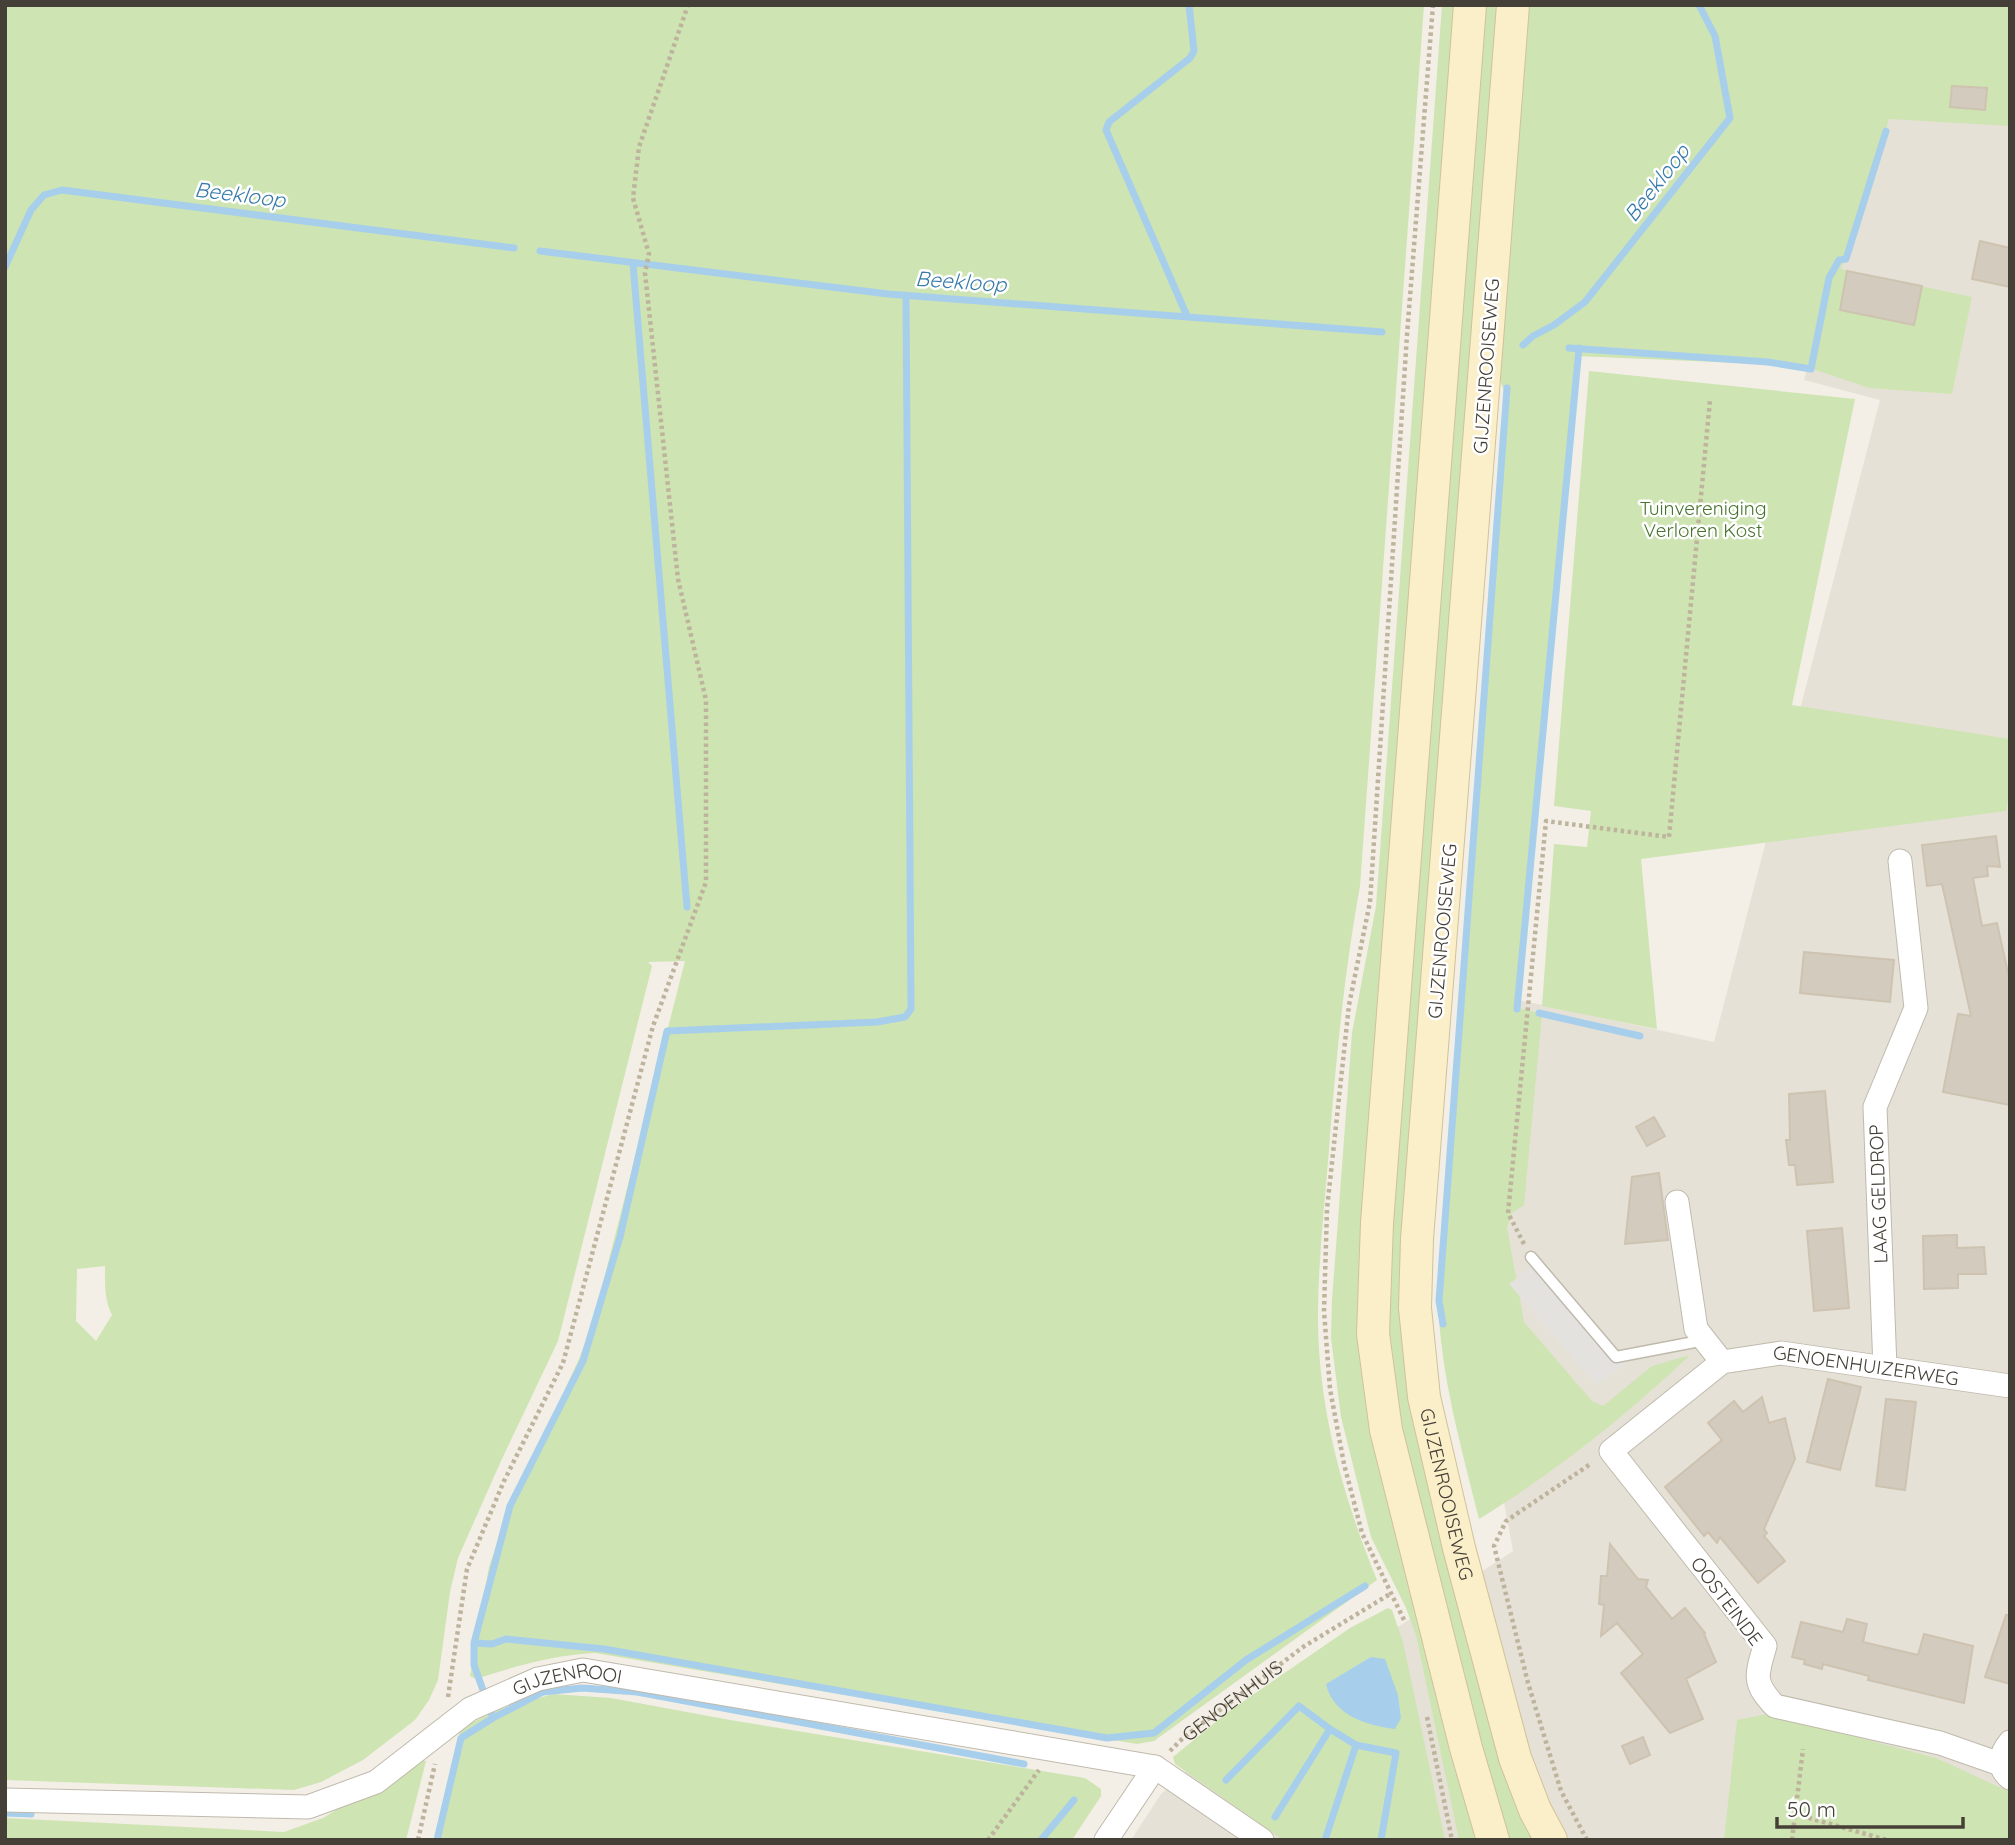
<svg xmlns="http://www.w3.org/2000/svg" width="2015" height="1845" font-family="Quicksand,sans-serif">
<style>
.residential{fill:#e6e1d6}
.green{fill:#cee4b2;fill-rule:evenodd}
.parking{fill:#e4e2df}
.water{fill:#a7cfec}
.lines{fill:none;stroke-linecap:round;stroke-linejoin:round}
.stream{stroke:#a7cfec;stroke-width:7}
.building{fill:#d3cbbd;stroke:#cec3b1;stroke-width:2}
.lane-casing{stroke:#c0baad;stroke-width:13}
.street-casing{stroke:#c0baad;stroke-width:25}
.secondary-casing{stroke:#d0c299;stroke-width:34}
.path{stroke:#beb39d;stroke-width:4.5;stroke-dasharray:3.5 3.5;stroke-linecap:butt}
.lane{stroke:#fff;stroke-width:10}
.street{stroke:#fff;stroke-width:23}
.secondary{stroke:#fbefc9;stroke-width:32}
.labels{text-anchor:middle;stroke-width:5;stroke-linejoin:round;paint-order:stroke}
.street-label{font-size:19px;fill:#454037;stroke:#fff}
.park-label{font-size:19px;fill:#47742d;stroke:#fff}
.water-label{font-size:21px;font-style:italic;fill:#3679ab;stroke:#fff}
</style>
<rect width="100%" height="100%" fill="#f3efe7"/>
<path class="residential" d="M 2010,5 L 2010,1840 L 1131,1840 L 1161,1794 L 1222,1739 L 1372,1644 L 1513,1551 L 1482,1385 L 1510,998 L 1714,1042 L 1880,400 L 1804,380 L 1873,122 Z"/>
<path class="green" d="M 5,5 L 1424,5 L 1360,886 C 1344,973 1336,1060 1329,1149 C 1324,1215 1315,1283 1319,1350 C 1324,1429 1347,1507 1377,1580 L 1154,1741 L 1137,1744 L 595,1653 C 553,1655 516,1666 476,1679 L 470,1676 L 489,1567 L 506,1517 L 579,1359 L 593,1322 L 685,961 L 648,962 L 652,966 L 648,982 L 558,1341 L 501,1461 L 458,1558 L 450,1592 L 438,1680 L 429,1700 L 415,1720 L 363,1760 L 321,1782 L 294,1790 L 5,1780 ZM 105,1266 C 105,1282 104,1300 112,1315 L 96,1341 L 76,1321 L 77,1269 Z
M 1442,5 L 1461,5 L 1377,1430 L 1476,1840 L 1459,1840 L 1416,1635 L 1406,1608 L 1371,1537 L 1341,1417 L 1331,1338 L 1332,1300 L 1352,1033 L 1376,906 Z
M 1478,5 L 1505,5 L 1408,1296 L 1541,1840 L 1504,1840 L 1381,1348 Z
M 1522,5 L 2010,5 L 2010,126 L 1889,119 L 1841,269 L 1972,297 L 1952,394 L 1869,388 L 1810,368 L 1788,365 L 1575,356 L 1518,1008 L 1542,1014 L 1524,1205 L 1512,1213 L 1507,1227 L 1524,1322 L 1592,1401 L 1603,1406 L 1652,1366 L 1690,1355 C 1626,1416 1554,1473 1479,1519 C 1461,1446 1440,1374 1438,1298 L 1491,577 L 1508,400 L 1499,378 Z
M 1589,371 L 1855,399 L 1792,705 L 2010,739 L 2010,788 L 2006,811 L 1641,859 L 1657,1029 L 1542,1006 L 1554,844 L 1587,847 L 1591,811 L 1554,806 Z
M 1388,1608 L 1392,1610 L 1403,1642 L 1445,1840 L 1283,1840 L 1175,1764 L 1173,1757 L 1228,1712 L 1350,1628 ZM 1371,1657 L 1394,1687 L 1398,1695 L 1401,1718 L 1354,1668 Z
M 553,1694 L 611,1698 L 730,1720 L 1085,1778 L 1101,1789 L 1101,1796 L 1072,1840 L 434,1840 L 461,1728 L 500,1709 Z
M 1768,1714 L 1936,1758 L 2010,1792 L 2010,1840 L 1724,1840 L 1737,1720 Z
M 418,1759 L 426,1761 L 406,1840 L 5,1840 L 5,1818 L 284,1832 L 323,1818 Z"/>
<path class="parking" d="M 1538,1262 L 1626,1364 L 1597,1385 L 1509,1284 Z"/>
<path class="water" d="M 1371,1657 L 1385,1659 L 1398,1695 L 1401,1718 L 1395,1729 C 1365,1725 1333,1715 1326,1684 Z"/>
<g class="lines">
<path class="stream" d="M 540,251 L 888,294 L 1382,332
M 633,264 L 687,907
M 5,267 L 31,210 L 44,195 L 62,190 L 514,248
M 906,295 L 911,1009 L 905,1017 L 877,1022 L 667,1031 L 620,1237 L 583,1361 L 510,1506 L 474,1643 L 474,1665 L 493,1718 L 543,1692 L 582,1688 L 637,1692 L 1024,1764
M 1187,316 L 1106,130 L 1109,122 L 1190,58 L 1194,51 L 1189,5
M 1523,345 L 1533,336 L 1554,325 L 1585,302 L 1730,118 L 1715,36 L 1699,5
M 1569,348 L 1768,362 L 1811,369 L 1829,278 L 1839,260 L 1846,259 L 1886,131
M 1517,1009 L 1579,348
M 1539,1013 L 1640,1036
M 1443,1324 L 1439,1301 L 1507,388
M 474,1643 L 492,1644 L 506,1639 L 604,1649 L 1107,1738 L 1154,1733 L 1246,1660 L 1365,1586
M 1226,1780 L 1299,1706 L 1330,1729
M 5,1813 L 31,1814
M 1275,1817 L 1330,1729 L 1356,1745
M 437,1840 L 461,1738 L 493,1718
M 1041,1840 L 1074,1800
M 1325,1840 L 1356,1745 L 1396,1753 L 1381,1840"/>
</g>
<path class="building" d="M 1952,86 L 1987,88 L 1985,110 L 1950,107 Z
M 1980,241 L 2010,248 L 2010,287 L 1972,279 Z
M 1847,271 L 1922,286 L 1914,325 L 1840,310 Z
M 1996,836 L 2000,867 L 1987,866 L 1988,876 L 1973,878 L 1982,926 L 1997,923 L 2010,982 L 2010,1105 L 1943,1092 L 1958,1014 L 1971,1016 L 1942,884 L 1927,886 L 1922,845 Z
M 1804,952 L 1894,960 L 1890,1002 L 1800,993 Z
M 1825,1091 L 1833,1182 L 1797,1185 L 1795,1165 L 1789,1165 L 1786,1140 L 1790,1140 L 1789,1094 Z
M 1654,1117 L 1665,1136 L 1647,1146 L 1636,1127 Z
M 1659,1173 L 1668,1240 L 1625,1244 L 1632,1177 Z
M 1842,1228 L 1849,1308 L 1814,1311 L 1807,1231 Z
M 1957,1235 L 1957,1248 L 1984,1247 L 1986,1274 L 1958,1274 L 1958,1288 L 1924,1289 L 1923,1236 Z
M 1828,1379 L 1861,1387 L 1840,1470 L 1807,1462 Z
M 1762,1397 L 1769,1423 L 1785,1418 L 1795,1459 L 1764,1529 L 1767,1533 L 1764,1536 L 1785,1561 L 1758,1583 L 1720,1537 L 1717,1543 L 1708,1532 L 1704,1536 L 1665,1487 L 1722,1440 L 1708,1423 L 1734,1401 L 1743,1412 Z
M 1886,1399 L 1916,1402 L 1905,1490 L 1876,1486 Z
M 1610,1544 L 1638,1579 L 1648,1580 L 1646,1587 L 1672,1619 L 1685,1608 L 1705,1633 L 1704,1634 L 1716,1662 L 1686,1679 L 1703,1719 L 1670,1733 L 1621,1673 L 1643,1654 L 1617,1623 L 1601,1636 L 1604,1605 L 1599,1604 L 1601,1576 L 1607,1576 Z
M 2006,1615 L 2010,1615 L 2010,1684 L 1985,1677 Z
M 1847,1619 L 1867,1624 L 1863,1642 L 1918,1655 L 1924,1634 L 1973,1646 L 1964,1703 L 1868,1680 L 1869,1676 L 1823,1664 L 1822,1669 L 1804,1664 L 1805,1660 L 1792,1657 L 1801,1622 L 1843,1632 Z
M 1643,1737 L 1650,1755 L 1630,1764 L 1622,1746 Z"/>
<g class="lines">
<g class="lane-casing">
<path id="lane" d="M 1531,1257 L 1616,1357 L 1705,1340"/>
</g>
<g class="street-casing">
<g id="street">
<path d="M 1677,1202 L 1696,1329 L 1722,1362"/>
<path d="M 1885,1368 L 1875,1107 L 1916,1008 L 1900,861"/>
<path d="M 2010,1742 C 2000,1754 1997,1767 2010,1778"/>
<path id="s2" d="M 2000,1764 L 1940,1743 L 1775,1706 C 1753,1683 1756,1676 1765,1646 L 1611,1451 L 1722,1362 L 1781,1353 L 2010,1386"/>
<path id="s3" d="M 5,1800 L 308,1807 L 376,1782 L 470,1709 L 538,1679 L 583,1670 L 1155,1767 L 1262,1840"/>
<path d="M 1106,1840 L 1155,1767"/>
</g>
</g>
<g class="secondary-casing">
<g id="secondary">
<path d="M 1470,5 L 1377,1223 L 1373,1334 L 1386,1430 L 1466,1748 L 1493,1840"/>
<path id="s4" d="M 1513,5 L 1417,1239 L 1415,1308 L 1424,1397 L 1459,1548 L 1515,1758 L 1535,1810 L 1551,1840"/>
</g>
</g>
<g class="path">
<path d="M 1524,1244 L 1508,1213 L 1546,821 L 1669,837 L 1710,400"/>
<path d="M 1404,1620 L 1362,1533 L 1344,1464 L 1330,1389 L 1324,1311 L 1327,1209 L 1349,1005 L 1370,902 L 1407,335 L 1433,5"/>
<path d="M 448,1697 L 467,1569 L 504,1481 L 563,1363 L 653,1026 L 706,882 L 706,700 L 678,579 L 645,273 L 649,254 L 633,198 L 639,147 L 688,5"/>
<path d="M 1427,1717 L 1452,1840"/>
<path id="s1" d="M 1170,1751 L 1183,1738 L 1303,1647 L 1390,1594"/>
<path d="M 1795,1814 L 1887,1840"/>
<path d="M 418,1840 L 435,1764"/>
<path d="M 988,1840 L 1039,1770"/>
<path d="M 1587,1840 L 1561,1791 L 1528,1683 L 1494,1546 L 1506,1521 L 1592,1463"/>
<path d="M 1792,1840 L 1803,1749"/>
</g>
<use href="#lane" class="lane"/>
<use href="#street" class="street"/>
<use href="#secondary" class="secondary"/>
</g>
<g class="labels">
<g class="street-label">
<text transform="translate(1486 366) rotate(-86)" y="7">GIJZENROOISEWEG</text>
<text transform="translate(1442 931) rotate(-85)" y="7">GIJZENROOISEWEG</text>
<text transform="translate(1878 1194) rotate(-92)" y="7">LAAG GELDROP</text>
<text dy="7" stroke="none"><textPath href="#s2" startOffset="835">GENOENHUIZERWEG</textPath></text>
<text dy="7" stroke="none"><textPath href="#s4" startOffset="1496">GIJZENROOISEWEG</textPath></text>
<text transform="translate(1727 1601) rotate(53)" y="7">OOSTEINDE</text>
<text dy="7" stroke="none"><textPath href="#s3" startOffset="598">GIJZENROOI</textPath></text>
<text dy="7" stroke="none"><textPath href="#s1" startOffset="80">GENOENHUIS</textPath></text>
</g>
<g class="park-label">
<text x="1703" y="515">Tuinvereniging<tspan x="1703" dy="22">Verloren Kost</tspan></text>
</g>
<g class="water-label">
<text transform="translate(1657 183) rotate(-52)" y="7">Beekloop</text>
<text transform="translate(240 195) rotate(7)" y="7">Beekloop</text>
<text transform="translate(961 282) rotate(4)" y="7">Beekloop</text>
</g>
</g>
<rect width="2015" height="1845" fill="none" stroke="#454037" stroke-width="14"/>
<path d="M1777 1817v10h186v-10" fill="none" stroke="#454037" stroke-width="3.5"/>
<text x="1787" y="1817" font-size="21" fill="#454037" stroke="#ffffff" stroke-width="5" paint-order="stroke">50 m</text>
</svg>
